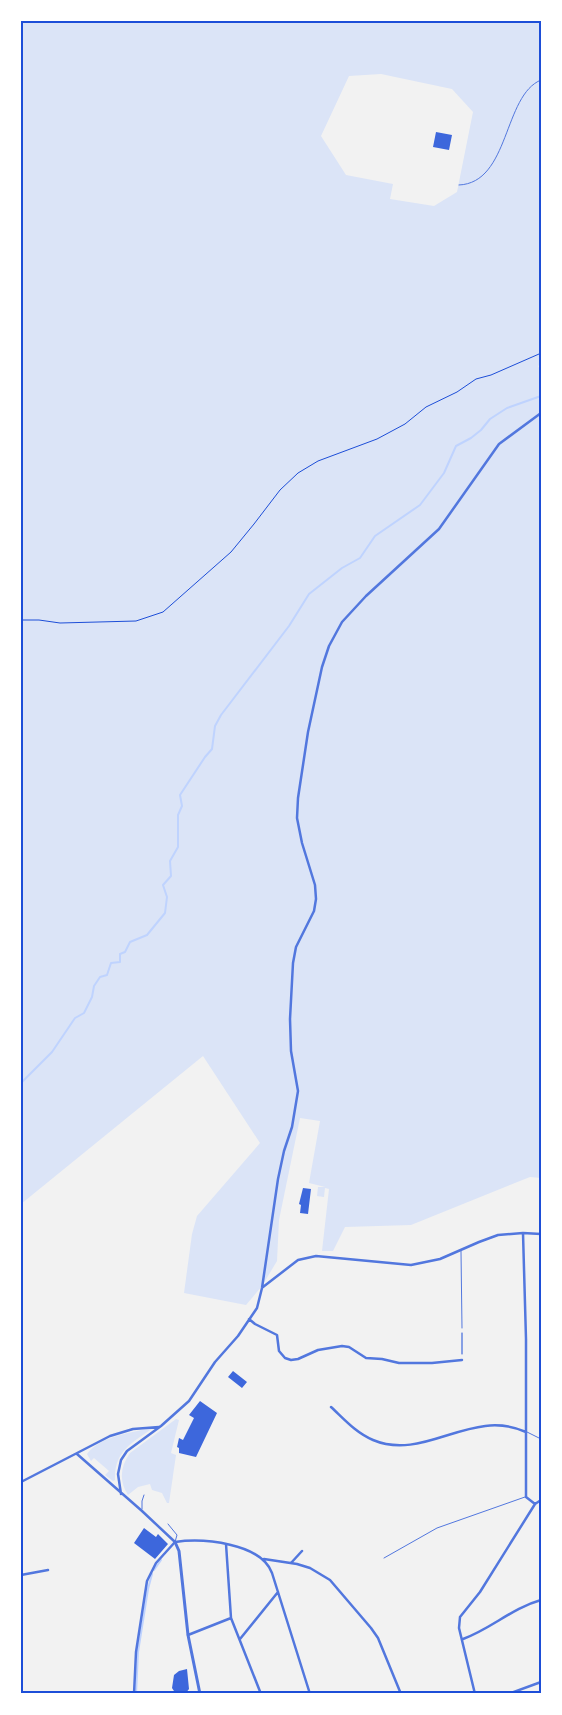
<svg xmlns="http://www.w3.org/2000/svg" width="562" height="1715" font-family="Signika,sans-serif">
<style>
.green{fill:#dbe4f7;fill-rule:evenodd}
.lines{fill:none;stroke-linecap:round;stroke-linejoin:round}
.stream{stroke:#bfd3fe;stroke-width:2}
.building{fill:#3d67dc}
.path{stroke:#1d4ed8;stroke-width:1}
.service{stroke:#5277de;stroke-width:1}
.minor{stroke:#5277de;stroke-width:2.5}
.tertiary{stroke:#5277de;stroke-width:3}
.neatline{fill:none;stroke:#1d4ed8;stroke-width:2}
</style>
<rect width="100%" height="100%" fill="#f2f2f2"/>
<path class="green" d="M 21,21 L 541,21 L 541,364 L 538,366 L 541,371 L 541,1178 L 530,1177 L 411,1225 L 345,1227 L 333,1251 L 322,1251 L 329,1189 L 325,1188 L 324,1197 L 317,1196 L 318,1187 L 325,1187 L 309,1183 L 320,1121 L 300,1118 L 279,1220 L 277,1261 L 262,1286 L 246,1305 L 184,1293 L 192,1234 L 197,1216 L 260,1143 L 203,1056 L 21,1204 ZM 381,74 L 452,89 L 473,112 L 457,192 L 434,206 L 390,199 L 393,184 L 346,175 L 321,136 L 349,76 Z
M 176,1419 L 179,1420 L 171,1453 L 176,1455 L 169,1503 L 167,1503 L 162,1493 L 152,1490 L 150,1484 L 138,1487 L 128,1495 C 119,1481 120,1467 130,1453 Z
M 153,1428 C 132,1443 114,1451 115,1480 L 113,1481 L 105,1475 L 109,1471 L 94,1458 L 91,1461 L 87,1454 C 100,1436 133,1432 153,1428 Z"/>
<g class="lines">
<path class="stream" d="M 21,1083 L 52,1052 L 75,1018 L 84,1013 L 92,997 L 94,986 L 100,977 L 107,975 L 111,963 L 120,962 L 120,954 L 125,952 L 130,942 L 147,935 L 165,913 L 167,897 L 163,885 L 171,876 L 170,861 L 178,847 L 178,815 L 182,806 L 180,795 L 205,757 L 212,749 L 215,726 L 221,715 L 289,626 L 309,594 L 342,568 L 360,558 L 375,536 L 420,505 L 444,473 L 456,446 L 471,438 L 481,430 L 490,419 L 507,408 L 541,396
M 154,1570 L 161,1560
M 136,1694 L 138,1652 L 148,1589 L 152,1574"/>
</g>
<path class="building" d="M 436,132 L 452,135 L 449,150 L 433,147 Z
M 303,1188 L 311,1189 L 308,1214 L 300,1213 L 301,1205 L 299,1204 Z
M 233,1371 L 247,1382 L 242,1388 L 228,1377 Z
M 200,1401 L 217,1413 L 196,1457 L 179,1453 L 179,1448 L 177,1447 L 179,1438 L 183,1440 L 194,1418 L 189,1415 Z
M 144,1528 L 156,1537 L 158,1534 L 168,1544 L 155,1559 L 134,1543 Z
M 187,1669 L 189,1689 L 185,1694 L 176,1694 L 172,1688 L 174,1675 L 179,1671 Z"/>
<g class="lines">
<path class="path" d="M 21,620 L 39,620 L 60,623 L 136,621 L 163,612 L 231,552 L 254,524 L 280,490 L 298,473 L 318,461 L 377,439 L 405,424 L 426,407 L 457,392 L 476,379 L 491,375 L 539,354 L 541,356
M 462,1333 L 462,1354"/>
<path class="service" d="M 459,185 C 510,183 503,95 541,80
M 461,1251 L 462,1328
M 527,1432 L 541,1439
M 142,1509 L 142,1501 L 144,1495
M 168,1524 L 177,1535 L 175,1542
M 384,1558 L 437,1528 L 525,1497"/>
<path class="minor" d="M 523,1233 L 526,1339 L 526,1497 L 535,1504
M 263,1287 L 298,1260 L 316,1256 L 411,1265 L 440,1259 L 479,1242 L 498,1235 L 523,1233 L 541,1234
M 249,1319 L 255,1324 L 277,1335 L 279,1351 L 285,1358 L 291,1360 L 298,1359 L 318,1350 L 342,1346 L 349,1347 L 366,1358 L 382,1359 L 399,1363 L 432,1363 L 462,1360
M 331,1407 C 344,1419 356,1433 373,1440 C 425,1462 471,1407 526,1432
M 77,1454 L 142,1511 L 175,1542
M 21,1482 L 110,1436 L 133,1429 L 159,1427
M 121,1494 L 118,1474 L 121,1460 L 127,1451 L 161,1426 L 189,1401 L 215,1362 L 238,1336 L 257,1308 L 262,1288 L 278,1179 L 284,1151 L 292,1127 L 298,1091 L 291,1051 L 290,1019 L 293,963 L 296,947 L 314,911 L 316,899 L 315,885 L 302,843 L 297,818 L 298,798 L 308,732 L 322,667 L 329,646 L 342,622 L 366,596 L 439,529 L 499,444 L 541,413
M 175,1542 C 203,1538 261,1543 272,1573 L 310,1694
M 226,1544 L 231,1618 L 261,1694
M 264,1559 L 297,1564 L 310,1568 L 330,1580 L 371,1628 L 378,1638 L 401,1694
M 291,1563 L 302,1551
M 21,1575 L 48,1570
M 188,1635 L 231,1618
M 240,1639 L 278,1592
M 463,1639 C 491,1629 512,1608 541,1600
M 134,1694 L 136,1652 L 147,1581 L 156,1563 L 175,1542
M 475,1694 L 459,1628 L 460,1617 L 480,1592 L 535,1504 L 541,1500
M 508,1694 L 541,1682"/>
<path class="tertiary" d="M 175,1542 L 179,1551 L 188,1635 L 200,1694"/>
</g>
<rect width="562" height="1715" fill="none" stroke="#ffffff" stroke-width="45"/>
<rect x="22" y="22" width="518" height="1670" class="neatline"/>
</svg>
